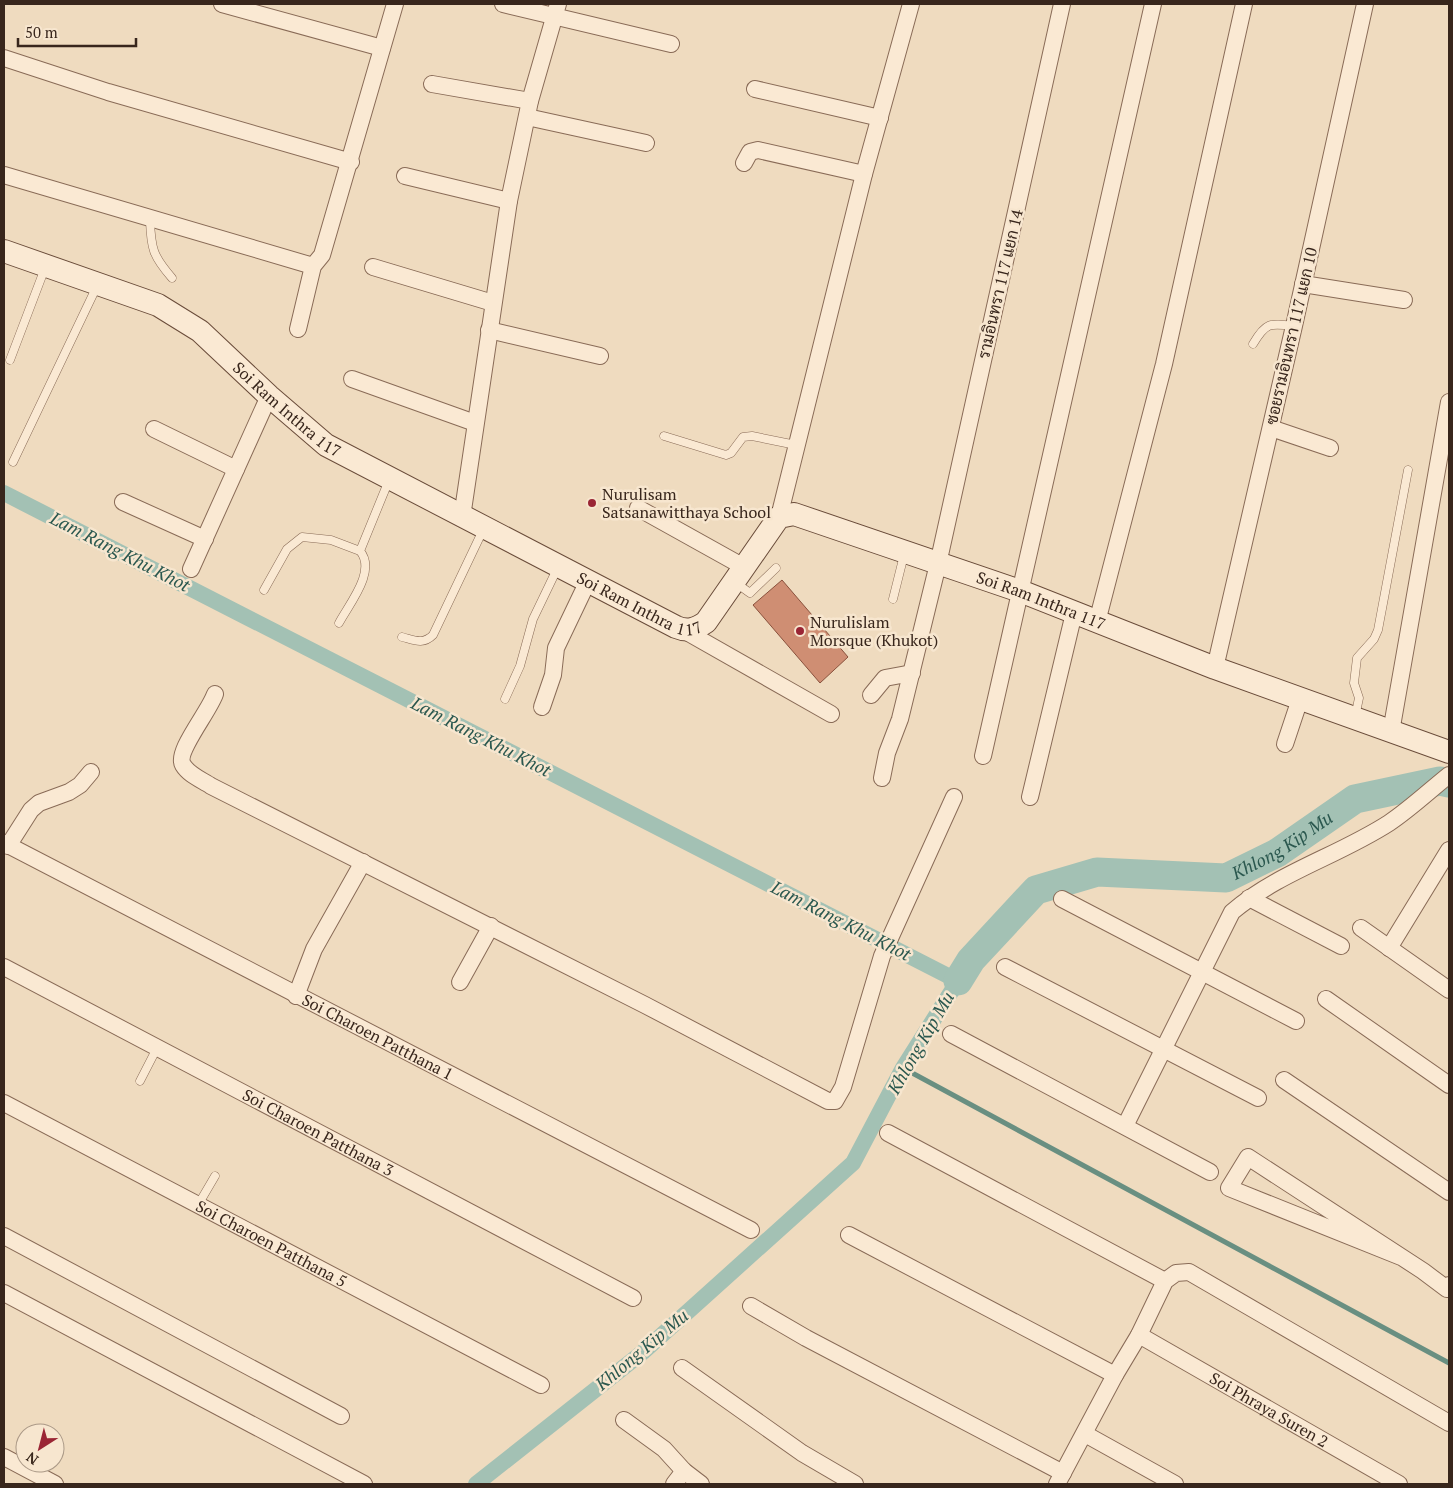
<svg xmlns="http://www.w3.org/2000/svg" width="1453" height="1488" font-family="'PT Serif',Sarabun,serif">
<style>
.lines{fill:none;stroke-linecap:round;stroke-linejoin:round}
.stream{stroke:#698f81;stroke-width:5}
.canal{stroke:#a3c1b4;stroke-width:16}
.river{stroke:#a3c1b4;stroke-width:29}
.building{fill:#cf8e73;stroke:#89513c}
.lane-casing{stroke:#896b57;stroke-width:9}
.street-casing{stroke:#896b57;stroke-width:18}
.secondary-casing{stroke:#6a4c3a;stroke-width:24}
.lane{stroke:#fae9d3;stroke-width:8}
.street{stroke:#fae9d3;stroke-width:16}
.secondary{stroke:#fae9d3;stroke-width:22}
.poi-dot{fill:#9a2534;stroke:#f7e6cf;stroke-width:2}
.labels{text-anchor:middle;stroke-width:5;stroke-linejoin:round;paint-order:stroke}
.street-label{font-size:16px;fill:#38261c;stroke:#f7e6cf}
.poi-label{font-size:16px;fill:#38261c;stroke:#f7e6cf;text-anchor:start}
.water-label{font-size:18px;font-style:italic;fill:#2b584f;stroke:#f7e6cf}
</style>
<rect width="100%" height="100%" fill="#efdbbf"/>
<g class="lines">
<path class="stream" d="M 903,1068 L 1449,1363"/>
<path class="canal" d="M 4,493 L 958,981 L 903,1068 L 853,1163 L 643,1352 L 476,1484"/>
<path class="river" id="s1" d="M 958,981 L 971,960 L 1036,890 L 1097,872 L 1226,878 L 1277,853 L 1355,799 L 1440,781 L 1449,783"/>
</g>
<path class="building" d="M 782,580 L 848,657 L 820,683 L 753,605 Z"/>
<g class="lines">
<g class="lane-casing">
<path id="lane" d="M 150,220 C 151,249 153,256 172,278
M 1253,344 C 1266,322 1270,323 1294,326
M 10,360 L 45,268
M 664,436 L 726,455 L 731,453 L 743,437 L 752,436 L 796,445
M 13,462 L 97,286
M 736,583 L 750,593 L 776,568
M 264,590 L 287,549 L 302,537 L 331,540 L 360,551
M 893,599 L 904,555
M 339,623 C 349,604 377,571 360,551 L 389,480
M 402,637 C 414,640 423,645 433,635 L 483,530
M 505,699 L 520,666 L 533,619 L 558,567
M 1355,717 L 1359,698 L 1354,683 L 1357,658 L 1374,639 L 1378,630 L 1408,470
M 140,1081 L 157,1048
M 198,1205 L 215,1176"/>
</g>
<g class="street-casing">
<g id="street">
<path d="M 222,4 L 382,48"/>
<path d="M 503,4 L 671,44"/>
<path d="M 4,58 L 108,92 L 351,162"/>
<path d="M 432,84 L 530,101"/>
<path d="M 755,89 L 880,118"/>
<path d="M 527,117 L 646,143"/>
<path d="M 744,163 L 750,152 L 758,150 L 864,174"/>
<path d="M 4,175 L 313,266"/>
<path d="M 405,176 L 509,201"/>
<path d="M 373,267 L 493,303"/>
<path d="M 1303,284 L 1404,300"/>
<path d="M 298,329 L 313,266 L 322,255 L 395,4"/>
<path d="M 489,330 L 600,356"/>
<path d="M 352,379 L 475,423"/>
<path d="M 1271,428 L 1330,448"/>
<path d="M 154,429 L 236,469"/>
<path d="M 123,502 L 205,539"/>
<path d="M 638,508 L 744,567"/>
<path d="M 462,517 L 509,201 L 530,101 L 558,4"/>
<path d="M 779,517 L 864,174 L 911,4"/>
<path d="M 191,569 L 269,396"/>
<path d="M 1097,622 L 1164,364 L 1244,4"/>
<path d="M 685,631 L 831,714"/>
<path d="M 1215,668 L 1294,326 L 1365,4"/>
<path d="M 215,694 C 209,712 175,752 183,765 C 189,775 202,780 211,786 L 645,1005 L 828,1101 L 835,1101 L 843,1087 L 882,956 L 954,797"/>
<path d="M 871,695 L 885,678 L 912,673"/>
<path d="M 542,707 L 553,675 L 556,648 L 588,581"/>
<path d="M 1391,732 L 1449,402"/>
<path d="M 1285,744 L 1300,699"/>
<path d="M 983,756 L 1153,4"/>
<path d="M 882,778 L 887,753 L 900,719 L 938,564 L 1062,4"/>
<path d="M 1030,797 L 1074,613"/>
<path id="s2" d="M 4,843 L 751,1230"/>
<path d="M 8,846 L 31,810 L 39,803 L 69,792 L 80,785 L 91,772"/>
<path d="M 1249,898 L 1341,946"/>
<path d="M 1062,899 L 1296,1021"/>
<path d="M 1361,928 L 1449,990"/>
<path d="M 1389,948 L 1449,850"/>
<path id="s3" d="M 4,967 L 633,1298"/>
<path d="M 1005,967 L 1258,1098"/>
<path d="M 460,982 L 491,926"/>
<path d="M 296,996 L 314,949 L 363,862"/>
<path d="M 1326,999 L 1449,1085"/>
<path d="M 951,1034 L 1210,1172"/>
<path d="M 1284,1080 L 1449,1192"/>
<path id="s4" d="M 4,1103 L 541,1385"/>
<path d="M 1125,1126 L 1232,912 C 1279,872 1338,856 1389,823 C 1410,809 1429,791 1449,775"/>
<path d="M 888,1133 L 1165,1281"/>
<path d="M 849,1235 L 1115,1375"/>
<path d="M 4,1236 L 341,1416"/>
<path d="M 1401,1257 L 1229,1188 L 1248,1157 L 1423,1271 L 1447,1289 L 1449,1285"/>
<path d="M 4,1293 L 364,1484"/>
<path d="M 751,1306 L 806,1338 L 1063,1473"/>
<path id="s5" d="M 1139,1335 L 1399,1484"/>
<path d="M 682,1368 L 802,1453 L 855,1484"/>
<path d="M 624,1420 L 664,1449 L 684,1471 L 701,1484"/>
<path d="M 1085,1434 L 1175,1484"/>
<path d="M 4,1457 L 55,1484"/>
<path d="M 674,1484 L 684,1471"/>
<path d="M 1057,1484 L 1115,1375 L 1139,1335 L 1165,1281 L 1176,1273 L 1189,1272 L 1449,1423"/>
</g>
</g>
<g class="secondary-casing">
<g id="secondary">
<path id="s6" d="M 4,251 L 158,305 L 200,331 L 269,396 L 326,445 L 676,627 C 688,632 696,629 706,622 L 779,517 L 794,514 L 1020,591 L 1215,668 L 1449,752"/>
</g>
</g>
<use href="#lane" class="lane"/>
<use href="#street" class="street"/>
<use href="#secondary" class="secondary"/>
</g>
<g class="poi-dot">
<circle cx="592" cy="503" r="5"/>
<circle cx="800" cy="631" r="5"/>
</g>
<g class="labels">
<g class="street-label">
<text transform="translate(1000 284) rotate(-77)" y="6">รามอินทรา 117 แยก 14</text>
<text transform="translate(1291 336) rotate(-77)" y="6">ซอยรามอินทรา 117 แยก 10</text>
<text dy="6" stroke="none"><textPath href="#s6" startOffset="330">Soi Ram Inthra 117</textPath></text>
<text dy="6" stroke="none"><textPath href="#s6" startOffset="735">Soi Ram Inthra 117</textPath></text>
<text dy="6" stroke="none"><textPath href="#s6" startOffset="1214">Soi Ram Inthra 117</textPath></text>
<text dy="6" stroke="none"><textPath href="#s2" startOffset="421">Soi Charoen Patthana 1</textPath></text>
<text dy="6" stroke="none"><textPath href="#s3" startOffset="355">Soi Charoen Patthana 3</textPath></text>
<text dy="6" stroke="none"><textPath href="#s4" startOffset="302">Soi Charoen Patthana 5</textPath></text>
<text dy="6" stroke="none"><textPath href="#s5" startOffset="150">Soi Phraya Suren 2</textPath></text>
</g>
<g class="poi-label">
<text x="602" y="500">Nurulisam<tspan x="602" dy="18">Satsanawitthaya School</tspan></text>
<text x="810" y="628">Nurulislam<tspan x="810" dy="18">Morsque (Khukot)</tspan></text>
</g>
<g class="water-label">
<text transform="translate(120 552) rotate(27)" y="6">Lam Rang Khu Khot</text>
<text transform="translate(481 737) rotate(27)" y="6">Lam Rang Khu Khot</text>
<text dy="6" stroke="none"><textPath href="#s1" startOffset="378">Khlong Kip Mu</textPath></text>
<text transform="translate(841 921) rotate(27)" y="6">Lam Rang Khu Khot</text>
<text transform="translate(921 1043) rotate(-60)" y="6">Khlong Kip Mu</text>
<text transform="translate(642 1350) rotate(-40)" y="6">Khlong Kip Mu</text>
</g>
</g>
<rect width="1453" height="1488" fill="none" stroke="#38261c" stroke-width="10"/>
<g transform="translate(40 1448) rotate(216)"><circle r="24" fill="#f7e6cf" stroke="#ab9987"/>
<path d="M0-4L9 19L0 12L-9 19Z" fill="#9a2534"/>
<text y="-8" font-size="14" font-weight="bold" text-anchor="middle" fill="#38261c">N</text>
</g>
<path d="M18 38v8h118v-8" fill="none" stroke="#38261c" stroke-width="2.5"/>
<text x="25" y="38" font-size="15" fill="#38261c" stroke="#f7e6cf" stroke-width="4" paint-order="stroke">50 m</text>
</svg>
